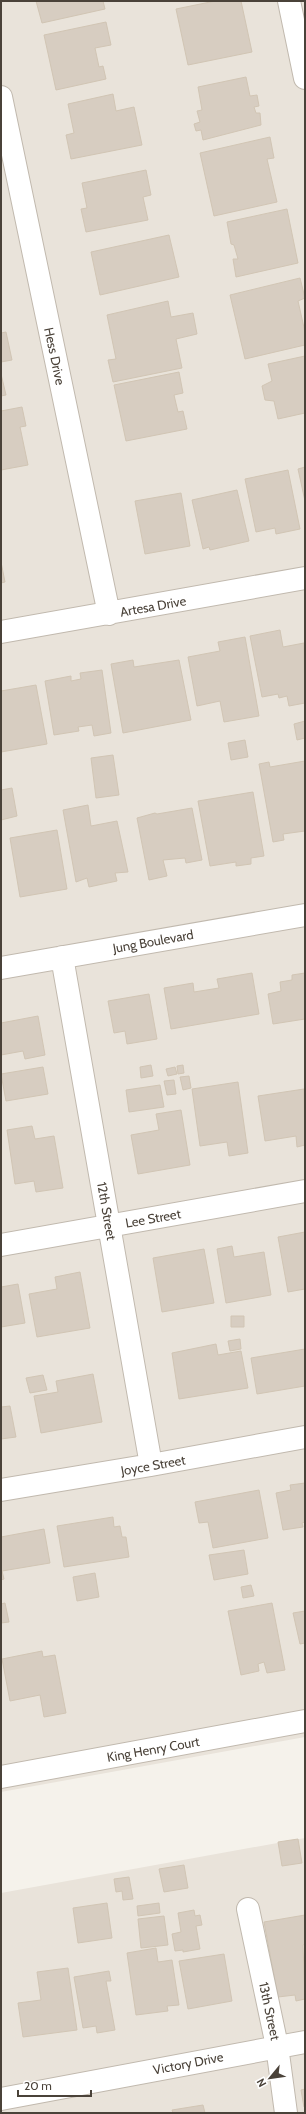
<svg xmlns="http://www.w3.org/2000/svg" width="306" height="2114" font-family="Cabin,sans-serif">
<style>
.residential{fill:#e9e3da}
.building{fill:#d7cdc1;stroke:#d1c5b4}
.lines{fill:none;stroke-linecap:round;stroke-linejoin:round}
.street-casing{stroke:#c1b9ae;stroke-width:24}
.street{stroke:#fff;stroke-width:22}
.labels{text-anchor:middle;stroke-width:3;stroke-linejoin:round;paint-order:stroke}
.street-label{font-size:13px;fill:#4a4239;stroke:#fff}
</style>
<rect width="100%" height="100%" fill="#f5f2eb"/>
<path class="residential" d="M 1,1 L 305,1 L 305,1737 L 1,1792 Z
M 305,1838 L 305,2113 L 1,2113 L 1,1893 Z"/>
<path class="building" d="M 36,1 L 103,1 L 105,9 L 42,23 Z
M 215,1 L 241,1 L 252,52 L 188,65 L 176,9 Z
M 106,22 L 111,45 L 95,48 L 99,67 L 103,66 L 106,79 L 56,90 L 44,35 Z
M 246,77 L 250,96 L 257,95 L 259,106 L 254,107 L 256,113 L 260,113 L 261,125 L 203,140 L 201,130 L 196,131 L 194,124 L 200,122 L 197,111 L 202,110 L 198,87 Z
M 113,94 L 116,111 L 134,107 L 142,145 L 71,159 L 66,135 L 74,133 L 68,104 Z
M 270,137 L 274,158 L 267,159 L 277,202 L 214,216 L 200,153 Z
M 146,170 L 151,195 L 143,197 L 148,220 L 86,232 L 81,209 L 87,208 L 82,183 Z
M 287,209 L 298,263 L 236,277 L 233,259 L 238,259 L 234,245 L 231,244 L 227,222 Z
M 169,235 L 179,277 L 100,295 L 91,252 Z
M 300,278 L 305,298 L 298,301 L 305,332 L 305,345 L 245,359 L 230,295 Z
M 168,301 L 171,317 L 193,313 L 197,334 L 176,339 L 182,368 L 113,382 L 108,360 L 116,359 L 107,315 Z
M 6,332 L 12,360 L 1,362 L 1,333 Z
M 305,356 L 305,413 L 278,419 L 274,401 L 265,400 L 262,386 L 272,381 L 268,364 Z
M 179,372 L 183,393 L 174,395 L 178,412 L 183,411 L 187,429 L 126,441 L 114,385 Z
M 1,374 L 6,395 L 1,396 Z
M 22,407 L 26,426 L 20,427 L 28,465 L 1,470 L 1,411 Z
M 305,467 L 305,501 L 298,469 Z
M 288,470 L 300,529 L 276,534 L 275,528 L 256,532 L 245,479 Z
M 237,490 L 249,541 L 210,550 L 209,547 L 203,549 L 192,500 Z
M 181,493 L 190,546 L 145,554 L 135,501 Z
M 1,562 L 5,582 L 1,583 Z
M 280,630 L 283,647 L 304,643 L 305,703 L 289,706 L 287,696 L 279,698 L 278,694 L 262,697 L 250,636 Z
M 245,637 L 259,716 L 224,722 L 220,701 L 197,706 L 188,657 L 220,651 L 218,642 Z
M 133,660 L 134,667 L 179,660 L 191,720 L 123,733 L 111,664 Z
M 102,670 L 111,733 L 94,736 L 92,725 L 78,727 L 79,731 L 54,735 L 45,681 L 71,676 L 71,681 L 81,679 L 80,673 Z
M 36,685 L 47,744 L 1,752 L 1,691 Z
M 305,721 L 305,738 L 297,740 L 294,724 Z
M 245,740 L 248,757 L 231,760 L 228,743 Z
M 113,755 L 119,795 L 96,798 L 91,758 Z
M 305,761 L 305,831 L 283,834 L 284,840 L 273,842 L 259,764 L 269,762 L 270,767 Z
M 12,788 L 17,816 L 1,820 L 1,790 Z
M 253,792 L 264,856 L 251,858 L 251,864 L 236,866 L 236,862 L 210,866 L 198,801 Z
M 88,805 L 91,826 L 117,821 L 128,872 L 115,873 L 117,881 L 89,887 L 87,878 L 76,882 L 63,810 Z
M 192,808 L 202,860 L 186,863 L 185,858 L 163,860 L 167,876 L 149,880 L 137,818 L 155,813 L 157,814 Z
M 57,830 L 67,889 L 20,897 L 10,838 Z
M 252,973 L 259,1014 L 171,1029 L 164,988 L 193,983 L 194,992 L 219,988 L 217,979 Z
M 305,973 L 305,1019 L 273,1024 L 268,994 L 281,991 L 280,982 L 292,980 L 292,975 Z
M 149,994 L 157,1039 L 127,1044 L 125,1031 L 114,1033 L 108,1001 Z
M 38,1016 L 45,1055 L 25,1059 L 23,1051 L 1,1055 L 1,1023 Z
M 151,1065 L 153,1076 L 141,1078 L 140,1067 Z
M 183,1065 L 184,1073 L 178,1074 L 177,1066 Z
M 43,1067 L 48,1094 L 6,1101 L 1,1074 Z
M 175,1067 L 177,1074 L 168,1076 L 166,1069 Z
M 189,1076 L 191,1088 L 183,1090 L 180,1077 Z
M 174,1080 L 176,1094 L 167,1095 L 164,1081 Z
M 238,1082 L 248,1153 L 229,1156 L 227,1142 L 200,1146 L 192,1089 Z
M 160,1085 L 164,1107 L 129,1112 L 126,1090 Z
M 304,1089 L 305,1145 L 297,1147 L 296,1136 L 265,1141 L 258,1096 Z
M 181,1110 L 190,1165 L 138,1174 L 131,1135 L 159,1130 L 156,1114 Z
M 32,1126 L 35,1139 L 54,1136 L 63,1188 L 36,1192 L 34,1181 L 15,1184 L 7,1130 Z
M 305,1232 L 305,1289 L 288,1292 L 278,1237 Z
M 232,1246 L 234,1257 L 264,1252 L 271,1295 L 226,1303 L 217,1249 Z
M 204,1249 L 214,1303 L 162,1312 L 153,1258 Z
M 80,1272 L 90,1328 L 37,1337 L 29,1294 L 57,1289 L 55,1277 Z
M 18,1284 L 25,1323 L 1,1327 L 1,1287 Z
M 231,1316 L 244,1316 L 244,1327 L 231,1327 Z
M 240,1339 L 241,1349 L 230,1351 L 228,1341 Z
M 216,1344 L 218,1355 L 241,1351 L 248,1388 L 179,1399 L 172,1353 Z
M 305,1349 L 305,1386 L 257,1394 L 251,1358 Z
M 93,1374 L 102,1422 L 41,1433 L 34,1396 L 58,1392 L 56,1381 Z
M 43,1375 L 47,1390 L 30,1393 L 26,1378 Z
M 10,1406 L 16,1437 L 1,1439 L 1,1407 Z
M 305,1483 L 305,1522 L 302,1523 L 303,1527 L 283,1530 L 276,1493 L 291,1490 L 290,1485 Z
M 259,1490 L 268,1538 L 213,1548 L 208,1522 L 199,1523 L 195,1502 Z
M 113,1517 L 114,1527 L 120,1526 L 122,1537 L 126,1537 L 129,1557 L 64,1567 L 57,1526 Z
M 44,1529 L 50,1563 L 2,1571 L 4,1579 L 1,1580 L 1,1537 Z
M 244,1550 L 248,1574 L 214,1580 L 209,1555 Z
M 95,1573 L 99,1597 L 77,1601 L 73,1577 Z
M 251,1585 L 254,1596 L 243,1598 L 241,1587 Z
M 5,1603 L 9,1622 L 1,1623 L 1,1604 Z
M 272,1603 L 285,1670 L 267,1673 L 264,1662 L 258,1664 L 259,1671 L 241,1675 L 228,1611 Z
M 305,1611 L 305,1643 L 300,1644 L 293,1613 Z
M 42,1651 L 43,1657 L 55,1655 L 66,1713 L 44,1717 L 40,1695 L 10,1701 L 2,1659 Z
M 298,1839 L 302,1863 L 282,1866 L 278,1842 Z
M 184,1865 L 188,1888 L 164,1892 L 159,1869 Z
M 129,1877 L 133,1899 L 123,1900 L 122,1891 L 116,1892 L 114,1879 Z
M 107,1903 L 112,1938 L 78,1943 L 73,1908 Z
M 159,1903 L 160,1913 L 138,1916 L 137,1906 Z
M 194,1910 L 195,1916 L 200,1915 L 202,1925 L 196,1926 L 200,1949 L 183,1952 L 183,1950 L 175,1951 L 172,1934 L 181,1932 L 178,1913 Z
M 305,1915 L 305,1944 L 303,1945 L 305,1999 L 296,2001 L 295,1995 L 278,1997 L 264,1922 Z
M 164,1916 L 168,1945 L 141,1948 L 138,1919 Z
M 156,1948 L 158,1962 L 172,1960 L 179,2005 L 167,2006 L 168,2011 L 136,2015 L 127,1953 Z
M 224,1954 L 232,2001 L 188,2009 L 179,1961 Z
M 68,1968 L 77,2030 L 23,2037 L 18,2003 L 41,2000 L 37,1972 Z
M 109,1971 L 111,1981 L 106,1981 L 115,2030 L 97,2033 L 96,2026 L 83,2028 L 74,1977 Z
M 305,2089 L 305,2107 L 304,2107 L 301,2090 Z
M 203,2105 L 205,2113 L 173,2113 L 172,2110 Z"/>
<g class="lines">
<g class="street-casing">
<path id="street" d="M 289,1 L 305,78
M 1,97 L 109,614
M 1,632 L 305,578
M 62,957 L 151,1465
M 1,968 L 305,915
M 1,1245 L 305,1191
M 1,1490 L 151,1465 L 305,1437
M 1,1777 L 305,1721
M 248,1909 L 277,2046 L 286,2113
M 1,2099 L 305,2042"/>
</g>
<use href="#street" class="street"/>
</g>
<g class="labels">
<g class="street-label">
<text transform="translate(55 356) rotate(78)" y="5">Hess Drive</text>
<text transform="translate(153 606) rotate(-10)" y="5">Artesa Drive</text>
<text transform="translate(153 941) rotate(-10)" y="5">Jung Boulevard</text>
<text transform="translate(107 1211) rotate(80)" y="5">12th Street</text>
<text transform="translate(153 1218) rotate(-10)" y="5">Lee Street</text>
<text transform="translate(153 1465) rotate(-10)" y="5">Joyce Street</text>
<text transform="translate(153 1749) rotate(-10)" y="5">King Henry Court</text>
<text transform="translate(270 2011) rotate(78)" y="5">13th Street</text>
<text transform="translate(188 2063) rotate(-11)" y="5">Victory Drive</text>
</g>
</g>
<rect width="306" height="2114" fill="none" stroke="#4a4239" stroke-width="4"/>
<g transform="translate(270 2078) rotate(241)" stroke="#ffffff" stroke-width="3" paint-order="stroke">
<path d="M0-3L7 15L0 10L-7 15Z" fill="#4a4239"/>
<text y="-6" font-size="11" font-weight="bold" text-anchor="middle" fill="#4a4239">N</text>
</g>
<path d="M18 2090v6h73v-6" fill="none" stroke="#4a4239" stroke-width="2"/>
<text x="24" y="2090" font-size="12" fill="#4a4239" stroke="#ffffff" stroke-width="3" paint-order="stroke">20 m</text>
</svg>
